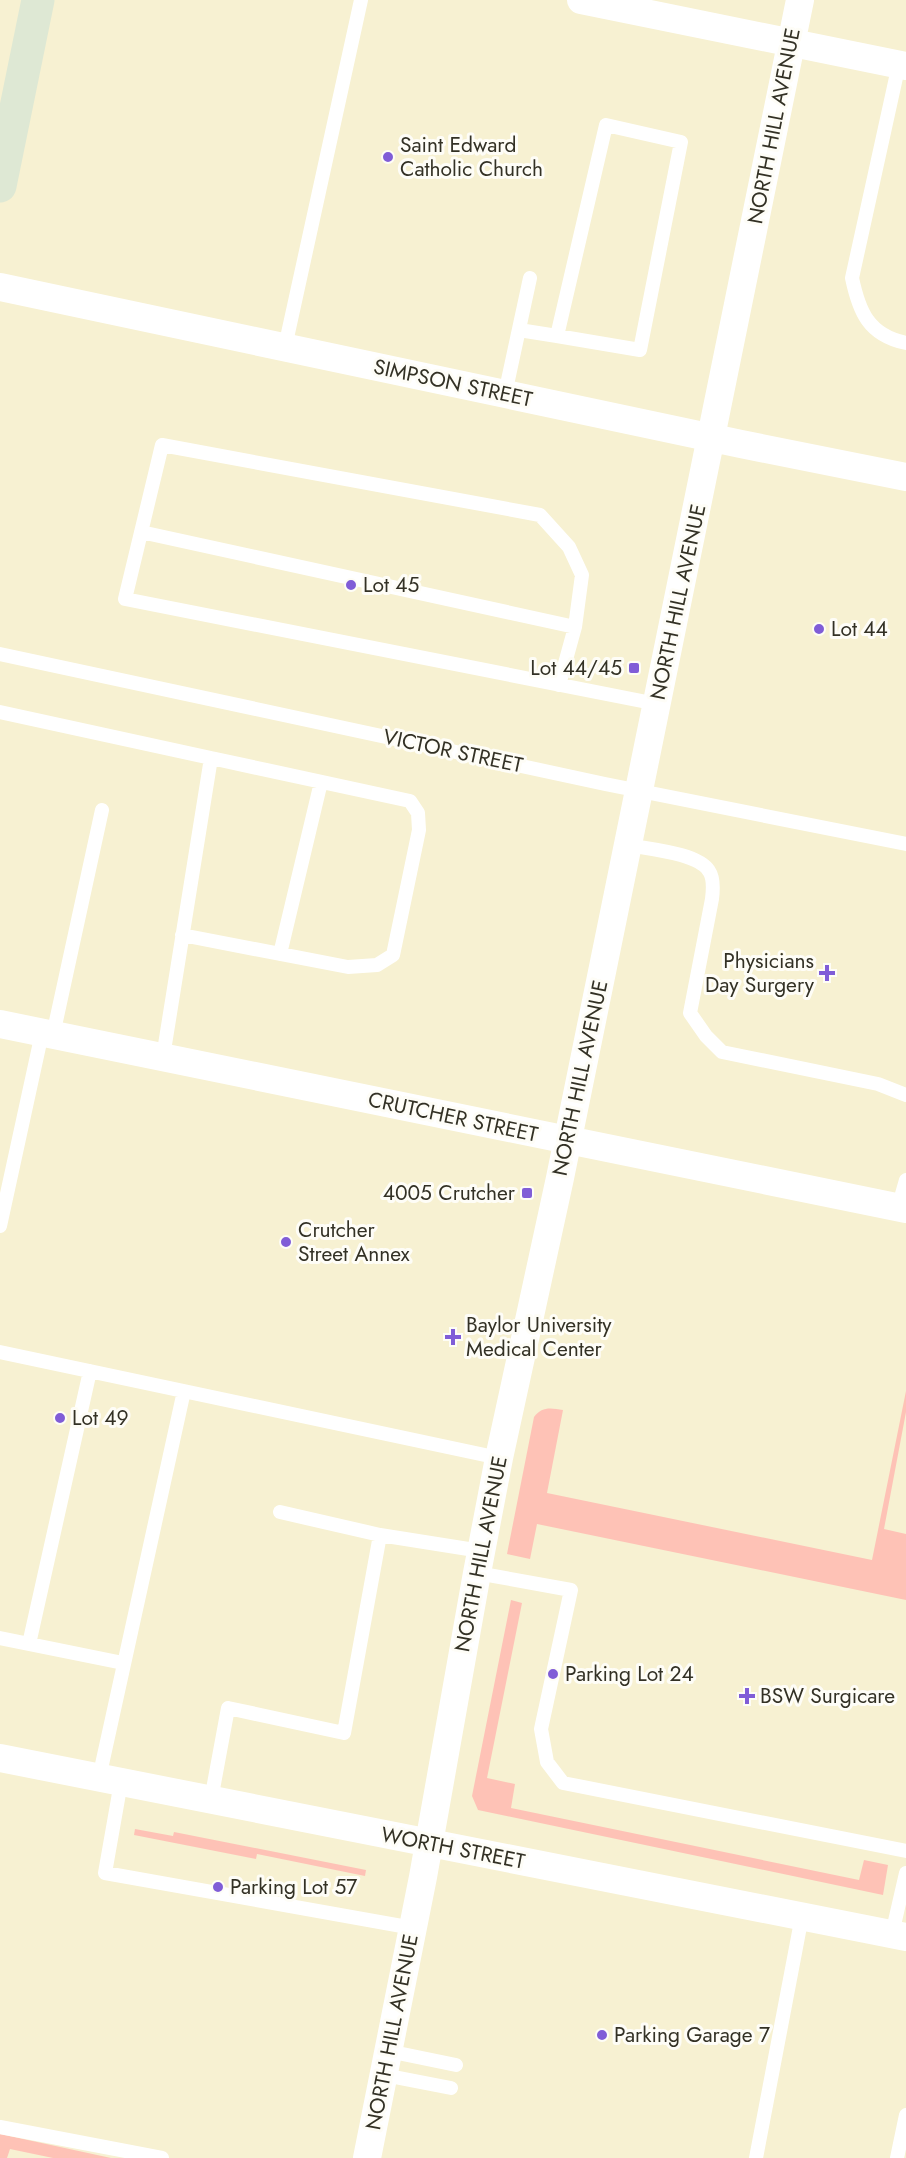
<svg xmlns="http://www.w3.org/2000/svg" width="906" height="2158" font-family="Jost,sans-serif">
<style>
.green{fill:#fec2b6}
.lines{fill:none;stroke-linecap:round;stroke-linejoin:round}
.lane{stroke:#fff;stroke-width:14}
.street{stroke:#fff;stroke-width:28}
.secondary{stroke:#dee8d4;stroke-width:33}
.poi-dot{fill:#805dd7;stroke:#fefdf7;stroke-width:2}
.labels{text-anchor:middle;stroke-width:6;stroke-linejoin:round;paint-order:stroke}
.street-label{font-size:21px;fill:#333125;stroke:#fefdf7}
.poi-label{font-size:21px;fill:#333125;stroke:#fefdf7;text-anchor:start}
</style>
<rect width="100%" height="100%" fill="#f7f1d2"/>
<path class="green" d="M 906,1391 L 906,1412 L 884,1529 L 906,1534 L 906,1600 L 537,1524 L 530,1559 L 507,1554 L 534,1417 C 542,1406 551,1408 563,1410 L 547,1493 L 872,1560 Z
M 511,1600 L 522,1603 L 487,1778 L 515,1784 L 511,1808 L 859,1880 L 864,1860 L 888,1865 L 883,1895 L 478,1810 L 472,1796 Z
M 135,1829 L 173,1836 L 174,1832 L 366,1870 L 365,1876 L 257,1854 L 256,1859 L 134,1835 Z
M 0,2134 L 111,2158 L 53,2158 L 10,2149 L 7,2158 L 0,2158 Z"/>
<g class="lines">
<path class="lane" d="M 899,64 L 852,278 C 859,311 868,335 906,343
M 606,125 L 681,142 L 640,350 L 557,336 Z
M 519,330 L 557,336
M 285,347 L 361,0
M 505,394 L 530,278
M 141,532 L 575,627
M 0,654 L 605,784 L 906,844
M 559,685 L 575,627 L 582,575 L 569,547 L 540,515 L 162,445 L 125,599 L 657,704
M 0,712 L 211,758 L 163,1057
M 628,845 C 648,849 698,853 709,871 C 714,878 713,891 712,899 L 690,1013 L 706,1036 L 722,1052 L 878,1084 L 906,1095
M 182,935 L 348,967 L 377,965 L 393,955 L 419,830 L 418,813 L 410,801 L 211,758
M 280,954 L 321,782
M 53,1035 L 102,810
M 898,1208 L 906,1180
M 0,1226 L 42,1033
M 0,1352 L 499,1458
M 280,1512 L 380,1535
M 477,1573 L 571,1590 L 541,1729 L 547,1762 L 563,1783 L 906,1851
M 0,1638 L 123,1663
M 29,1644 L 90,1371
M 99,1778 L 184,1391
M 121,1782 L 105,1873 L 413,1928
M 211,1800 L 228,1708 L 344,1733 L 380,1535 L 481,1551
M 892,1934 L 906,1873
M 388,2051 L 456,2065
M 384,2075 L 451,2088
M 0,2127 L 162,2158
M 756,2158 L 802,1916
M 897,2158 L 906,2115"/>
<path class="street" d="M 581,0 L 906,66
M 0,287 L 741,444 L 906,477
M 0,1024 L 906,1209
M 0,1758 L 906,1937
M 367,2158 L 423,1877 L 477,1573 L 499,1458 L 560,1178 L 800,0"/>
<path class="secondary" d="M 0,186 L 38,0"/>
</g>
<g class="poi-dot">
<circle cx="388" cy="157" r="6"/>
<circle cx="351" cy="585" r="6"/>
<circle cx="819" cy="629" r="6"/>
<rect x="628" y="662" width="12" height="12" rx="3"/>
<path d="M824 964h6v6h6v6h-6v6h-6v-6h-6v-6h6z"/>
<rect x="521" y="1187" width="12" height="12" rx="3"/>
<circle cx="286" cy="1242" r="6"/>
<path d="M450 1328h6v6h6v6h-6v6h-6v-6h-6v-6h6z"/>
<circle cx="60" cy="1418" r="6"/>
<circle cx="553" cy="1674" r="6"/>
<path d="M744 1687h6v6h6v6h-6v6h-6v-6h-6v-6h6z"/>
<circle cx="218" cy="1887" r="6"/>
<circle cx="602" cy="2035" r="6"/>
</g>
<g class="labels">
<g class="street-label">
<text transform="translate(774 126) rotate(-79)" y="7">NORTH HILL AVENUE</text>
<text transform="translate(453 383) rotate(12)" y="7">SIMPSON STREET</text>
<text transform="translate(678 602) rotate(-78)" y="7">NORTH HILL AVENUE</text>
<text transform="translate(453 751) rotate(12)" y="7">VICTOR STREET</text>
<text transform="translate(580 1078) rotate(-78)" y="7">NORTH HILL AVENUE</text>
<text transform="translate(453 1117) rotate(12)" y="7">CRUTCHER STREET</text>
<text transform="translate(481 1554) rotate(-79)" y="7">NORTH HILL AVENUE</text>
<text transform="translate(453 1848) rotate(11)" y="7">WORTH STREET</text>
<text transform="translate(392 2032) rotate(-79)" y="7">NORTH HILL AVENUE</text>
</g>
<g class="poi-label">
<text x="400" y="152">Saint Edward<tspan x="400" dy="24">Catholic Church</tspan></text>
<text x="363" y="592">Lot 45</text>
<text x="831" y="636">Lot 44</text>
<text x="622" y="675" text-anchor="end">Lot 44/45</text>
<text x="814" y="968" text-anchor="end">Physicians<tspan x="814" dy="24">Day Surgery</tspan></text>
<text x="515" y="1200" text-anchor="end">4005 Crutcher</text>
<text x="298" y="1237">Crutcher<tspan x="298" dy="24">Street Annex</tspan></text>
<text x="466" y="1332">Baylor University<tspan x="466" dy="24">Medical Center</tspan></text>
<text x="72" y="1425">Lot 49</text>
<text x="565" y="1681">Parking Lot 24</text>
<text x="760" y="1703">BSW Surgicare</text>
<text x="230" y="1894">Parking Lot 57</text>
<text x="614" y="2042">Parking Garage 7</text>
</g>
</g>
</svg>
